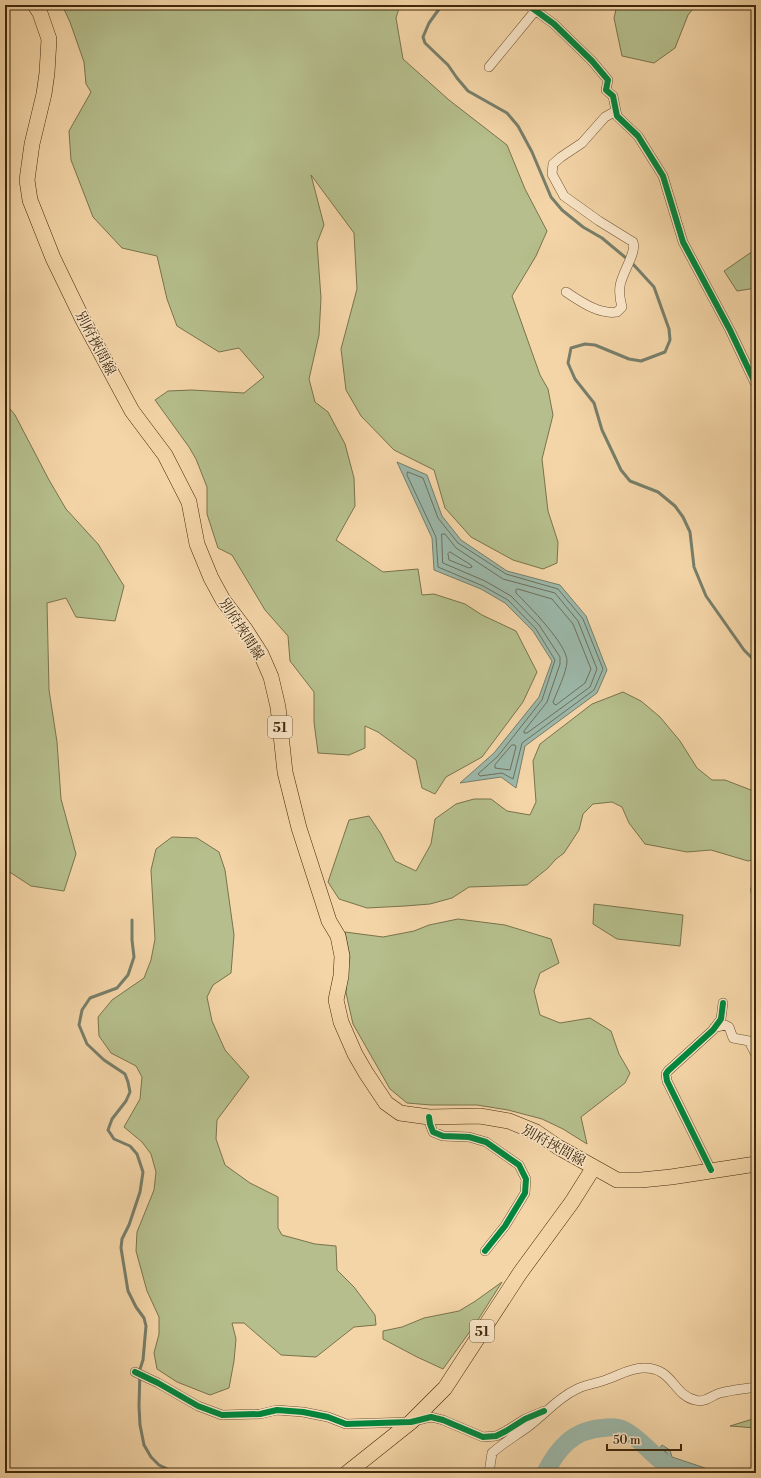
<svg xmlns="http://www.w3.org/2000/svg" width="761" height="1478" font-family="'Libre Bodoni','Noto Serif JP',serif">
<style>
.green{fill:#b5be8c;stroke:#7a734b}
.water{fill:#9cb8aa;stroke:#777e6a}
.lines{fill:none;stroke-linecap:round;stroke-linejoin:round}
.shore{stroke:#6e705a;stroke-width:1}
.stream{stroke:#777e6a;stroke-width:3}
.river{stroke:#9cb8aa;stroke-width:18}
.street-casing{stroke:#6c5331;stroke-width:10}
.primary-casing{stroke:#3f280a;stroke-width:16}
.street{stroke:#f8e4c6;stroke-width:9}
.primary{stroke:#f4d5a7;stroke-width:15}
.cycleway-casing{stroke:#f8e4c6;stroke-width:8}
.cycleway{stroke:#00873e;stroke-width:6}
.labels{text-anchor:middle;stroke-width:3;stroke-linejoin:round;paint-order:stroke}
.shield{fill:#f8e4c6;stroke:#766042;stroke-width:1}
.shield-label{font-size:13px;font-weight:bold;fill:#3f280a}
.street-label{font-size:14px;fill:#3f280a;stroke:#f8e4c6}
</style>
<rect width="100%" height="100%" fill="#f4d5a7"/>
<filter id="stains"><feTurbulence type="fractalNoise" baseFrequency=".005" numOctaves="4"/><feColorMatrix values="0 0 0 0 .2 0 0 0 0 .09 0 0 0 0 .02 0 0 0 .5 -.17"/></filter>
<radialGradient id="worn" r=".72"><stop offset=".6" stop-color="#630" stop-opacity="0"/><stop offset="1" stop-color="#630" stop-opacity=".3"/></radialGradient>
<path class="green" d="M 62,5 L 400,5 L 396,18 L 403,59 L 449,100 L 507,145 L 525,189 L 547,231 L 536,256 L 512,296 L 540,375 L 548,389 L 553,415 L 542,459 L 548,511 L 558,542 L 557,563 L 543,569 L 513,560 L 471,537 L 445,508 L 434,470 L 394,450 L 361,416 L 346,390 L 341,349 L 357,289 L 354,233 L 311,175 L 324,225 L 317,243 L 321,298 L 319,335 L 309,379 L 315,402 L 328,412 L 345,444 L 354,478 L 355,506 L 336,540 L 383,572 L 418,569 L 422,595 L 434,594 L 465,604 L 482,615 L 516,631 L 537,672 L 523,702 L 482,757 L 446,777 L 435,794 L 422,788 L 416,760 L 378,732 L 365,726 L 365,748 L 349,755 L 318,753 L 314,722 L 314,692 L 290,661 L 288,636 L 265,610 L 232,555 L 218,548 L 207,514 L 207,487 L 196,459 L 189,447 L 155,400 L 168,391 L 192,390 L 244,393 L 264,377 L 239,348 L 219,352 L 177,326 L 167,299 L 157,256 L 122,248 L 93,217 L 83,191 L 71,160 L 69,131 L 91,92 L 86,84 L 84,62 L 70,22 Z
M 617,5 L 696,5 L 688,15 L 675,48 L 654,63 L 622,56 L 614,18 Z
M 756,249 L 756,288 L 737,291 L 724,271 Z
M 5,403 L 15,415 L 49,480 L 66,509 L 98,544 L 124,586 L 115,621 L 76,617 L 66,598 L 47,603 L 49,690 L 57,742 L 61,799 L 76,854 L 64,891 L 31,886 L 5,869 Z
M 623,692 L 641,701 L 660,717 L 680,741 L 697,768 L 712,780 L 725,780 L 756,792 L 756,859 L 748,861 L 711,850 L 687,852 L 645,844 L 629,823 L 622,807 L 612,802 L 593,804 L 583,814 L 579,830 L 564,853 L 556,859 L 548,868 L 527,885 L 469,887 L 452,898 L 430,904 L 405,906 L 367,908 L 339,899 L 328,882 L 349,820 L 369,816 L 381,834 L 395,861 L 416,871 L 431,844 L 435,819 L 456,804 L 474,799 L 491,799 L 507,811 L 530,815 L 536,802 L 533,761 L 540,744 L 592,704 Z
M 172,837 L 197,838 L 219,852 L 225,870 L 234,935 L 231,973 L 213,985 L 207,997 L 212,1021 L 225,1050 L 249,1077 L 217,1120 L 216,1139 L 225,1165 L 250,1183 L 278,1197 L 278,1228 L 282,1235 L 315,1244 L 336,1246 L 337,1270 L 354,1287 L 375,1315 L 376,1325 L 354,1327 L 316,1357 L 281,1355 L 244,1323 L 232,1323 L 236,1339 L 234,1361 L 229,1388 L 210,1395 L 177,1382 L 157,1369 L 154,1353 L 159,1334 L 159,1317 L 147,1291 L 136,1251 L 137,1232 L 154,1190 L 156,1172 L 151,1154 L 142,1142 L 124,1127 L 140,1099 L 142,1077 L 136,1066 L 111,1053 L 99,1036 L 98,1017 L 112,1000 L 144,978 L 151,960 L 155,939 L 151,870 L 156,849 Z
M 594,904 L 683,915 L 680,946 L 617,939 L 593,924 Z
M 458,919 L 505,925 L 551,939 L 559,963 L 540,973 L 534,991 L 540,1015 L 560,1023 L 590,1018 L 611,1031 L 619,1054 L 630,1073 L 625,1083 L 581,1117 L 587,1144 L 563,1129 L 542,1119 L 508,1110 L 477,1105 L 431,1105 L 407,1103 L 390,1089 L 353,1024 L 346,993 L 347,974 L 350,957 L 345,932 L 383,937 L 414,931 L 429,925 Z
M 502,1282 L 476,1323 L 443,1369 L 417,1357 L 383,1339 L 383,1331 L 402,1327 L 424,1318 L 459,1311 L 474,1302 Z
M 756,1418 L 756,1428 L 730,1426 Z"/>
<path class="water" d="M 397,462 L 427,475 L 442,516 L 461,540 L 507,571 L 560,585 L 586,616 L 607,670 L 597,693 L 525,746 L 516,788 L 501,777 L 460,783 L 494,753 L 539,697 L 552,661 L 533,631 L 505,603 L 481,589 L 434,570 L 432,538 Z
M 662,1445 L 670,1450 L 672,1457 L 705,1468 L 711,1473 L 671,1473 L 660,1466 L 652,1458 Z"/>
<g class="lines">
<path class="shore" d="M 408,472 L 423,478 L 438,518 L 458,543 L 506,574 L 558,589 L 583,619 L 603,669 L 594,690 L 522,743 L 513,779 L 502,773 L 480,776 L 478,774 L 498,756 L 542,700 L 555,660 L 536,629 L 508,600 L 483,586 L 438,567 L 436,537 L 407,475 Z
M 442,534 L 445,534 L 456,548 L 503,579 L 555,593 L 578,621 L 597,669 L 590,687 L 527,733 L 524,733 L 524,731 L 547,702 L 560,664 L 560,657 L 539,625 L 511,596 L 485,581 L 443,563 Z
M 450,552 L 471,565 L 472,567 L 469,568 L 449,560 L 448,554 Z
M 518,589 L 552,599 L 573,624 L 591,669 L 585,683 L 556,705 L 554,704 L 553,702 C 557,692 567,671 567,661 C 567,644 528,605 516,593 L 516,590 Z
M 512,745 L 515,745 L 516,747 L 510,770 L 495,768 L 495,765 Z
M 672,1473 L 671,1469 L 658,1458 L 663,1451 L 666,1452 L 671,1460 L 705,1473"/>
<path class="stream" d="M 442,5 L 429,23 L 423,37 L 425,43 L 448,65 L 457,78 L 468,91 L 507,113 L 518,126 L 532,152 L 551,197 L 562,210 L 583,227 L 602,238 L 632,263 L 654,287 L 669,329 L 670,340 L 665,352 L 641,361 L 629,359 L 595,345 L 585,344 L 571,348 L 568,363 L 575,379 L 594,403 L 602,430 L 621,470 L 630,481 L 658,492 L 675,506 L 683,517 L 690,532 L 694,567 L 706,596 L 744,650 L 756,662
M 132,920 L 132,940 L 134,957 L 128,975 L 117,988 L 90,998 L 82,1010 L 79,1025 L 87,1044 L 104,1060 L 125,1074 L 128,1082 L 130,1092 L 126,1101 L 112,1119 L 108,1130 L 114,1139 L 130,1146 L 137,1154 L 143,1172 L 140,1192 L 129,1225 L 122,1239 L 121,1248 L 128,1291 L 136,1307 L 144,1318 L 146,1326 L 143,1360 L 140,1369 L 139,1406 L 140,1425 L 144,1445 L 151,1457 L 159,1465 L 176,1473"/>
<path class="river" d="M 545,1473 C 558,1448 573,1430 603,1428 C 609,1427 618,1427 624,1430 C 640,1438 650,1453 664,1463 C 670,1468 680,1470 687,1473"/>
<g class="street-casing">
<path id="street" d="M 528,5 L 554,24 L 592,61 L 608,80 L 606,90 L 613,96 L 617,116 L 638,136 L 663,176 L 683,242 L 730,330 L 756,385
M 489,67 L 535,11
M 566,292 C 580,301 599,315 617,312 L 622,307 C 620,300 619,293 620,286 C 622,272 637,253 633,242 L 599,221 L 564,196 L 552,174 L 553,164 L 561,157 L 582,143 L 605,117 L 616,111
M 755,890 L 756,890
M 714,1028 L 725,1025 L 729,1027 L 733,1038 L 749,1041 L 756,1055
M 429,1117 L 430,1124 L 433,1132 L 443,1136 L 469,1137 L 486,1142 L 519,1165 L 526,1179 L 525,1193 L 519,1203 L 505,1226 L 485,1251
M 711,1170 L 667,1081 L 666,1074 L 668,1071 L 713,1030 L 721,1019 L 723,1003
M 135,1372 L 158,1383 L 198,1406 L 222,1415 L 260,1414 L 277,1410 L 303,1412 L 328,1417 L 346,1424 L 411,1422 L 431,1417 L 443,1420 L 483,1437 L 496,1436 L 506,1431 L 525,1419 L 544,1411
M 489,1473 L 492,1453 C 503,1443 517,1435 529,1426 C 546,1413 559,1397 579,1388 C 588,1384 599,1383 608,1379 C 619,1375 631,1368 643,1368 C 673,1367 673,1395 695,1400 C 706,1403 710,1396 720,1393 C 732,1390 744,1389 756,1387"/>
</g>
<g class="primary-casing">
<path id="primary" d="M 35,5 L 40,13 L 49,39 L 47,73 L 44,94 L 32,144 L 27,180 L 30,200 L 53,258 L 83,320 L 132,411 L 165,455 L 189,502 L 197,544 L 211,578 L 223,600 L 245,629 L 261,654 L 271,677 L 278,707 L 285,772 L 299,828 L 329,921 L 338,936 L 342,956 L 341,976 L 336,1000 L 341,1022 L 355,1054 L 366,1073 L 386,1103 L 400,1113 L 429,1117 L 480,1116 L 509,1121 L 536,1132 L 558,1147 L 617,1180 L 641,1180 L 671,1177 L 756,1164
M 347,1473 L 411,1422 L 445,1388 L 520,1273 L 572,1202 L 594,1167"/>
</g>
<use href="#street" class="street"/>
<use href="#primary" class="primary"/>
<g class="cycleway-casing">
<path id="cycleway" d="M 528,5 L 554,24 L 592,61 L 608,80 L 606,90 L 613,96 L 617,116 L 638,136 L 663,176 L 683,242 L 730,330 L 756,385
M 429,1117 L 430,1124 L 433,1132 L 443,1136 L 469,1137 L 486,1142 L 519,1165 L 526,1179 L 525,1193 L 519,1203 L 505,1226 L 485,1251
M 711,1170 L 667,1081 L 666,1074 L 668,1071 L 713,1030 L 721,1019 L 723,1003
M 135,1372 L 158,1383 L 198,1406 L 222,1415 L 260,1414 L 277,1410 L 303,1412 L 328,1417 L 346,1424 L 411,1422 L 431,1417 L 443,1420 L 483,1437 L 496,1436 L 506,1431 L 525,1419 L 544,1411"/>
</g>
<use href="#cycleway" class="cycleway"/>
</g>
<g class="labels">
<g class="shield">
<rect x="268" y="716" width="24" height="22" rx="3"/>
<rect x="470" y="1320" width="24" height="22" rx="3"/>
</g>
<g class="shield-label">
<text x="280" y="732">51</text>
<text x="482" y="1336">51</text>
</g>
<g class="street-label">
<text transform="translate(96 343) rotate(62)" y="5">別府挾間線</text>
<text transform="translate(242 629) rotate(57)" y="5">別府挾間線</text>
<text transform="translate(554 1145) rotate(29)" y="5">別府挾間線</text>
</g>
</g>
<rect width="761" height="1478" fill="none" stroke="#f4d5a7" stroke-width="20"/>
<rect x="6" y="6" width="749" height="1466" fill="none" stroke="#3f280a" stroke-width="2"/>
<rect x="10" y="10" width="741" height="1458" fill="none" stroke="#3f280a"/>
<path d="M607 1444v6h74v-6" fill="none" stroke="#3f280a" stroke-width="2"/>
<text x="613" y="1444" font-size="12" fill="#3f280a" stroke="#f8e4c6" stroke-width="3" paint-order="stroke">50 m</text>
<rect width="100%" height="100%" filter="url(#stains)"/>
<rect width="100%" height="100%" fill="url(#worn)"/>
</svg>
